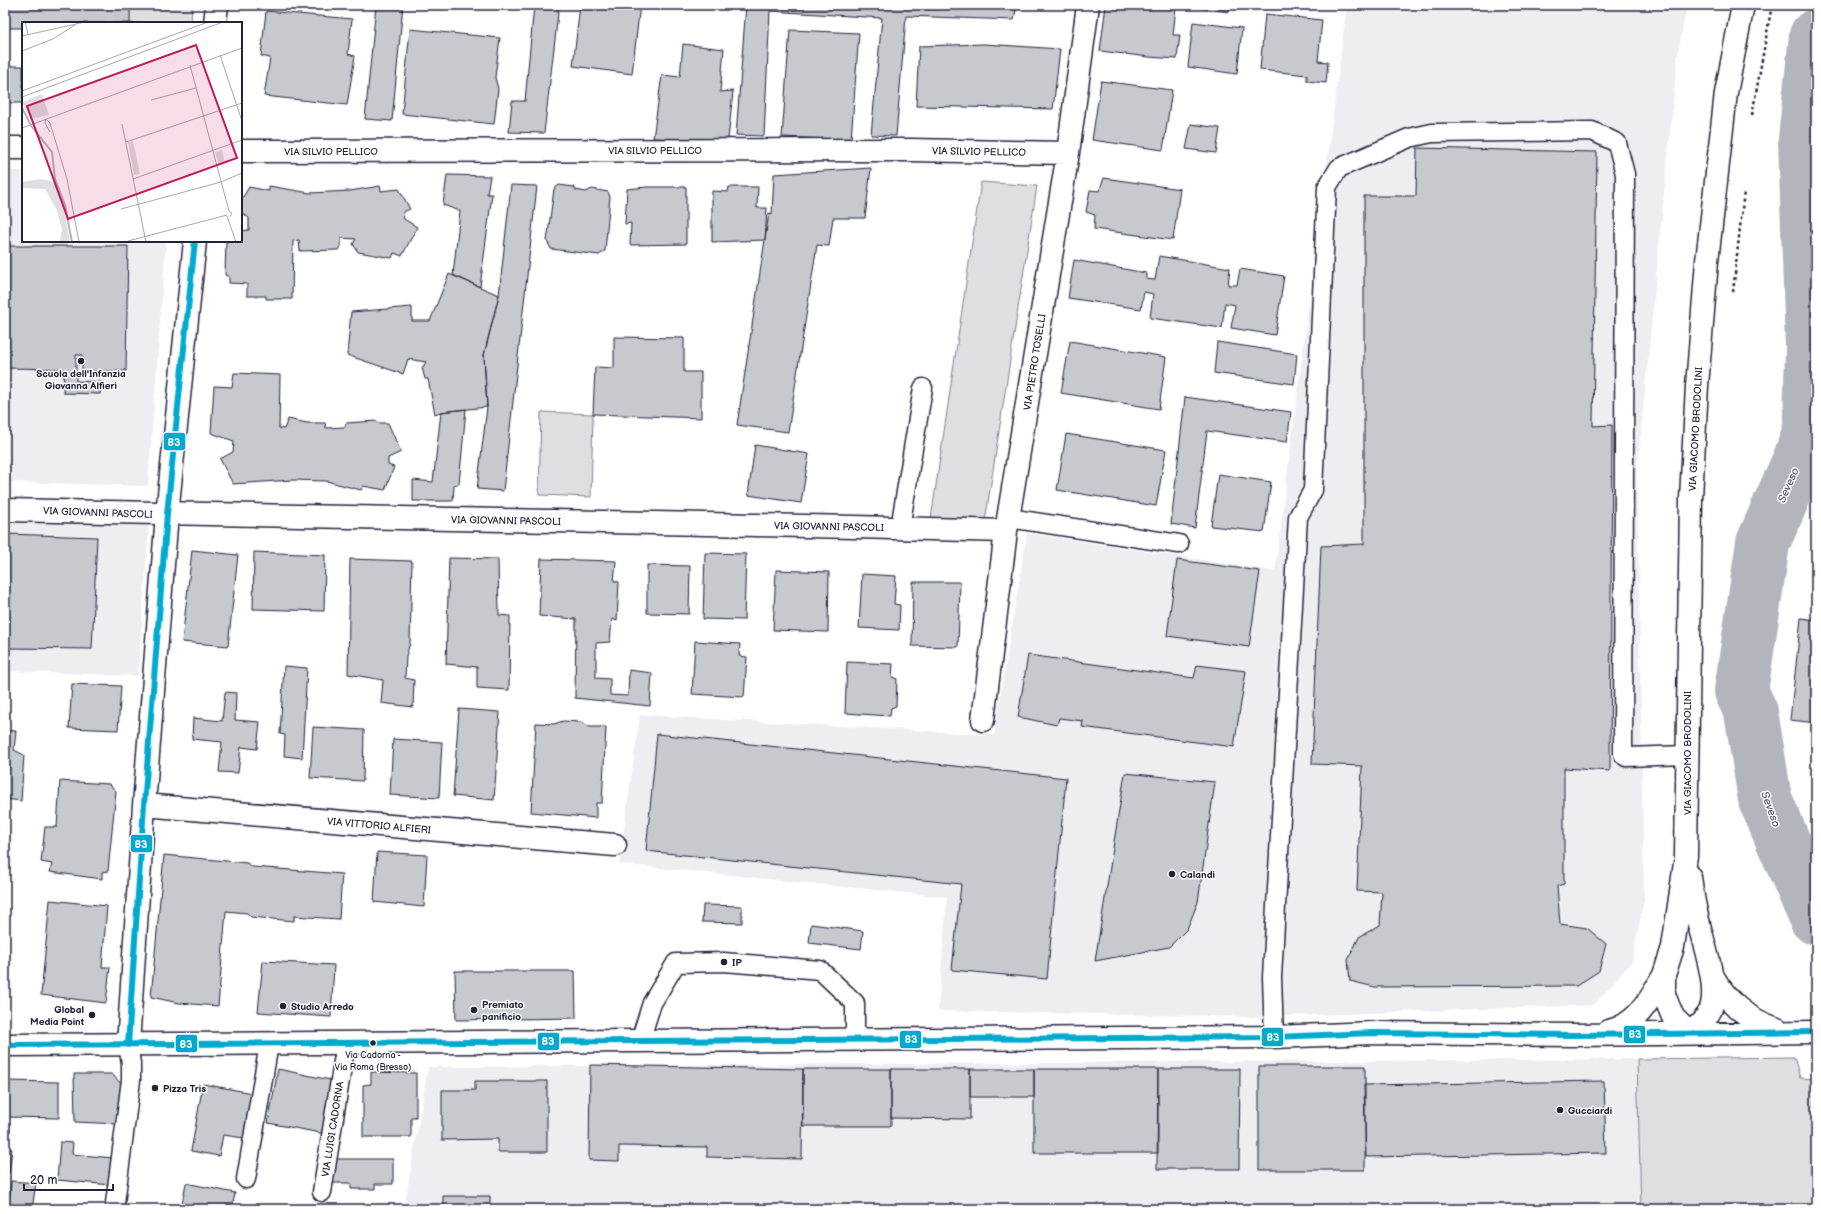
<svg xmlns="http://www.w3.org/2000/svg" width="1821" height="1214" font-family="'Balsamiq Sans',sans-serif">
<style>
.built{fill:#eeeef1}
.green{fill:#dfdfe2;stroke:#80808e}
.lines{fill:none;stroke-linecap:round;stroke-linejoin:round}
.river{stroke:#b4b4bc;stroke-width:54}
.building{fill:#c8c8cf;stroke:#22223b}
.service-casing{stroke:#22223b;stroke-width:21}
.minor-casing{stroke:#22223b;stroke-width:25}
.path{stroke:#22223b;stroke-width:2.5;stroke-dasharray:3 3;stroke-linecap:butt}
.service{stroke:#fff;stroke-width:18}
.minor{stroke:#fff;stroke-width:22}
.bus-1-casing{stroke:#fff;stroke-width:9}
.bus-1{stroke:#00a9ce;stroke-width:6}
.poi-dot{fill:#22223b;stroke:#fff;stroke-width:1.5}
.labels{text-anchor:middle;stroke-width:3;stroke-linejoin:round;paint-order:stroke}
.bus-label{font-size:9px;fill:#22223b;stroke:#fff}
.street-label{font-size:10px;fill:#22223b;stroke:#fff}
.poi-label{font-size:10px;font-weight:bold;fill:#22223b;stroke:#fff;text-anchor:start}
.water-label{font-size:11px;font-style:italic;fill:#5c5c6f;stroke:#fff}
.inset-river{fill:none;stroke:#b4b4bc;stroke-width:2}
.inset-road{fill:none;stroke:#a7a7b1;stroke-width:1}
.view{fill:#c2185b;fill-opacity:0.15;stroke:#c2185b;stroke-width:2}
.inset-edge{fill:none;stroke:#22223b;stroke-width:2}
.line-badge{stroke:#fff;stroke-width:1.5}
.badge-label{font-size:11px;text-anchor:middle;font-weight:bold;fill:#fff}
</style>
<rect width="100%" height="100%" fill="#fff"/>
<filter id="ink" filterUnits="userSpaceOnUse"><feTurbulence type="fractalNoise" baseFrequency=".025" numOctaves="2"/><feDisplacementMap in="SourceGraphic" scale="8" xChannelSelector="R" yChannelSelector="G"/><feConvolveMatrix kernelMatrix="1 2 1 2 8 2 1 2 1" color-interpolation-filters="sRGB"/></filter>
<g filter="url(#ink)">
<path class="built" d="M 1347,5 L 1687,5 L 1678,52 L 1637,471 L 1644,899 L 1632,961 L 1594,1005 L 1256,1017 L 938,1011 L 947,897 L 619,864 L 640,715 L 994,735 L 1027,533 L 1275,571 Z
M 5,171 L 23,171 L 23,241 L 166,241 L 148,486 L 5,482 Z
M 5,520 L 149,524 L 138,676 L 5,671 Z
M 1637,1059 L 1641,1209 L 404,1209 L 428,1067 Z"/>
<path class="green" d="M 130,5 L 192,5 L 191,23 L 128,23 Z
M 981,182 L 1037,186 L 985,522 L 931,519 Z
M 541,412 L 593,414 L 591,497 L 539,495 Z
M 1794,1057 L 1800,1078 L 1816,1079 L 1816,1209 L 1641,1209 L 1637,1059 Z"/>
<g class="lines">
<path class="river" d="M 1816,36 L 1805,139 L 1812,347 L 1810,428 L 1801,456 L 1763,543 L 1741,691 L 1751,712 L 1765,799 L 1816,918"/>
</g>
<path class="building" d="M 5,5 L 130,5 L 130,23 L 23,23 L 23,28 L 5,28 Z
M 376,5 L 403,5 L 392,121 L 365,119 Z
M 534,5 L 559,5 L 544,133 L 509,132 L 512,101 L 525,101 Z
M 580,5 L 640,5 L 632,74 L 573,66 Z
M 746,5 L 1017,5 L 1014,20 L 906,16 L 896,136 L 871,135 L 882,18 L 770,11 L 764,136 L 736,135 Z
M 1106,5 L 1161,5 L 1176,7 L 1173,35 L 1180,35 L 1177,59 L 1149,57 L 1100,51 Z
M 1200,5 L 1232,5 L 1229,12 L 1200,8 Z
M 266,11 L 352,19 L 348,54 L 355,56 L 347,105 L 264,96 L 270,58 L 261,56 Z
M 1265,14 L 1322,20 L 1318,61 L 1328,62 L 1326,83 L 1307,81 L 1307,75 L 1260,70 Z
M 1193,22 L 1242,28 L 1237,74 L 1188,67 Z
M 410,29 L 500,38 L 495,77 L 498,89 L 494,124 L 402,114 Z
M 790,30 L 859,33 L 851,140 L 782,137 Z
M 683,44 L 724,49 L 720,92 L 733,91 L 728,140 L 653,138 L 662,75 L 680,77 Z
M 984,44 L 1060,49 L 1053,109 L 916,106 L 919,46 Z
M 5,66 L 23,66 L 23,103 L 5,103 Z
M 1101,81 L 1172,90 L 1163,150 L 1092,140 Z
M 1191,124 L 1220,128 L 1216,153 L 1186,149 Z
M 1417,148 L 1597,152 L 1593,426 L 1612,425 L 1610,771 L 1564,768 L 1564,884 L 1557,886 L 1560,924 L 1587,928 L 1606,944 L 1599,971 L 1576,986 L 1375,987 L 1350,981 L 1348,960 L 1359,937 L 1380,925 L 1382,892 L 1357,891 L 1362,766 L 1312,764 L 1321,546 L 1364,544 L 1364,196 L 1416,196 Z
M 871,168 L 865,218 L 833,218 L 829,246 L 817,245 L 788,432 L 737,425 L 769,213 L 772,214 L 774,174 Z
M 447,175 L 490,176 L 487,194 L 492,194 L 480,287 L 453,275 L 460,211 L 443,205 Z
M 1104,178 L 1180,189 L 1173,240 L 1094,229 L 1095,215 L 1086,212 L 1090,190 L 1099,191 Z
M 511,185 L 537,186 L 503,491 L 477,489 L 487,407 L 484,355 L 499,295 Z
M 559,185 L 574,187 L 576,190 L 586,192 L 592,189 L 608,192 L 610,197 L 605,251 L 599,255 L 551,249 L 547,241 L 554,189 Z
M 269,186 L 310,193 L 350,191 L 380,186 L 381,191 L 399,189 L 410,209 L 403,212 L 404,219 L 417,227 L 402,256 L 394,253 L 392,258 L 358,252 L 353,244 L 356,239 L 341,238 L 341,245 L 338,250 L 300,251 L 299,240 L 293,241 L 292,299 L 266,299 L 266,296 L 247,296 L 247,284 L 229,283 L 229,277 L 225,275 L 226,241 L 241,241 L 241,231 L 249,230 L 249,218 L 241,212 L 241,200 L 249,187 L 269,191 Z
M 647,187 L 686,187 L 686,244 L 630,245 L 631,223 L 625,224 L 627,189 Z
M 729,187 L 758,187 L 757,208 L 767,208 L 765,240 L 712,242 L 712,191 L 728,192 Z
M 5,246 L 128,246 L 126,371 L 82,371 L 82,355 L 76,355 L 76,381 L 101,382 L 100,394 L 63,393 L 64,369 L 5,368 Z
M 1159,256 L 1230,268 L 1228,285 L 1237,285 L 1240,269 L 1284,276 L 1275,335 L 1231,328 L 1235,305 L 1225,303 L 1222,328 L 1150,318 L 1153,294 L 1144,292 L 1141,309 L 1068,298 L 1074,260 L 1146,273 L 1146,279 L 1155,280 Z
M 449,274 L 499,295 L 484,355 L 487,407 L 441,412 L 435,414 L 428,379 L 425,379 L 422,368 L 426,362 L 408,359 L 403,374 L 347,355 L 351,312 L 412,307 L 412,321 L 430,321 Z
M 614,337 L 684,338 L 684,372 L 701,372 L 701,418 L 593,414 L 595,367 L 614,368 Z
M 1070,341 L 1166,357 L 1159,409 L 1061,393 Z
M 1217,342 L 1297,354 L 1294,384 L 1214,373 Z
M 234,373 L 280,375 L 279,428 L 284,429 L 288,419 L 307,423 L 325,423 L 326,428 L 345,427 L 346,423 L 377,421 L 378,423 L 388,423 L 401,452 L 388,458 L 388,465 L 394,467 L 385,490 L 363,486 L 361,490 L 326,481 L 292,480 L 233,484 L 220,459 L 233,452 L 234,441 L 211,433 L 214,386 L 232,387 Z
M 1185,397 L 1291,412 L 1287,442 L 1207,431 L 1195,528 L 1171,524 Z
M 466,409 L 459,484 L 454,485 L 453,501 L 413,501 L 413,480 L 433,482 L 441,412 Z
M 1066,434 L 1166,450 L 1156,506 L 1057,490 Z
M 755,445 L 809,454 L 801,503 L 748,495 Z
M 1218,474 L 1271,482 L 1264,532 L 1211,526 Z
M 5,534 L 97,537 L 92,649 L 5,648 Z
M 192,550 L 238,555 L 228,646 L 182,642 Z
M 254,552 L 325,555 L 324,611 L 253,609 Z
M 705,553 L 746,554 L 744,620 L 703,619 Z
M 449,558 L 498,559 L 499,615 L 510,616 L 509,690 L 477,688 L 477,667 L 446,664 Z
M 350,559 L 412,561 L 410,643 L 406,656 L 405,678 L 414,680 L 413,707 L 381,703 L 383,680 L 348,674 Z
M 541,559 L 616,561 L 614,581 L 619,582 L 617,621 L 612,619 L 610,642 L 596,643 L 596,678 L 610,679 L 610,695 L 628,696 L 629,670 L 652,673 L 650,706 L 575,698 L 576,619 L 539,616 Z
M 1177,560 L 1260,571 L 1249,647 L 1167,636 Z
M 647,565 L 690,566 L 689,614 L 647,613 Z
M 776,570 L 829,572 L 828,632 L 773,630 Z
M 862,574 L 896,576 L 894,604 L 900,605 L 899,630 L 859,628 Z
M 913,582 L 960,582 L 958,647 L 912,646 Z
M 1801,618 L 1816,620 L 1816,723 L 1790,720 Z
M 695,641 L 740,644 L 739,656 L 747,657 L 744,697 L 692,694 Z
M 1028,655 L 1194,678 L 1197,665 L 1246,671 L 1234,747 L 1082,727 L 1083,721 L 1059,718 L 1057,725 L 1018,717 Z
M 847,662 L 893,664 L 892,677 L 897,679 L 896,706 L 891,708 L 890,716 L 845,713 Z
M 284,666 L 307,668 L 302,758 L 284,756 L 285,735 L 280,734 Z
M 72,684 L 121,686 L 118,730 L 69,728 Z
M 225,692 L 236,693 L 235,720 L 260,722 L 257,749 L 241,747 L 238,773 L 219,772 L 222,742 L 192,739 L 193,718 L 222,721 Z
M 459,709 L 500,712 L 494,800 L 453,796 Z
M 563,721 L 581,722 L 590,727 L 606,727 L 602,803 L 596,803 L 596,818 L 531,812 L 536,723 L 554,724 Z
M 313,727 L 364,730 L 363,781 L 310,778 Z
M 5,730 L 16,731 L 14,750 L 24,755 L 21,801 L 5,799 Z
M 657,734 L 1066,778 L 1047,979 L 952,970 L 961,884 L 646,851 Z
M 393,739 L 442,742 L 439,798 L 390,795 Z
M 1125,773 L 1215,782 L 1198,902 L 1187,929 L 1169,947 L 1095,961 Z
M 60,781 L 109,784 L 116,791 L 108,871 L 102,872 L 102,879 L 50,872 L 52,864 L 41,862 L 45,827 L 57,827 Z
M 377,852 L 427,855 L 424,907 L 374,902 Z
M 164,855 L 247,863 L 253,867 L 342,874 L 339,919 L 294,916 L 294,921 L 251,917 L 247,913 L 226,911 L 218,1006 L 179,1003 L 151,997 Z
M 50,900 L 107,906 L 102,967 L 110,967 L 106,1003 L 41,995 Z
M 703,905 L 742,906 L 742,923 L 702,922 Z
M 811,924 L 863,931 L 861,949 L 809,943 Z
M 263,961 L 334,965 L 331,1017 L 258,1012 Z
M 455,971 L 575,971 L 576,1018 L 456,1020 Z
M 590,1065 L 803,1069 L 802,1159 L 707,1157 L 707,1147 L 619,1146 L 619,1161 L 589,1160 Z
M 1259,1066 L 1365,1066 L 1365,1170 L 1259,1170 Z
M 278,1069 L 335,1081 L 326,1134 L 268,1123 Z
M 803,1069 L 891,1069 L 891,1126 L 803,1126 Z
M 891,1069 L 970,1069 L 970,1119 L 891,1118 Z
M 970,1069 L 1034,1069 L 1034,1097 L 970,1097 Z
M 1034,1069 L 1158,1069 L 1158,1153 L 1034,1153 Z
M 1158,1069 L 1240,1069 L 1239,1169 L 1157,1169 Z
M 371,1072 L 416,1073 L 416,1117 L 411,1117 L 411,1137 L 363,1137 L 363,1085 L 371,1084 Z
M 74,1074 L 112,1074 L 123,1086 L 119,1124 L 75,1122 Z
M 5,1081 L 59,1082 L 59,1118 L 5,1117 Z
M 475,1081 L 547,1081 L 547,1152 L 498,1152 L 498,1139 L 442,1140 L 442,1090 L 475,1090 Z
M 1604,1081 L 1606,1153 L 1366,1157 L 1364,1085 Z
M 203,1084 L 252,1093 L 244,1138 L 223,1135 L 219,1156 L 191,1151 Z
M 60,1142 L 73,1143 L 72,1154 L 113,1158 L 111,1185 L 57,1180 Z
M 5,1148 L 12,1149 L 9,1173 L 5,1173 Z
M 333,1159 L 393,1159 L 393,1184 L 375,1184 L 375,1189 L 351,1189 L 351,1183 L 333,1183 Z
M 11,1181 L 36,1183 L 32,1209 L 8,1209 Z
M 186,1183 L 235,1193 L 232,1209 L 181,1209 Z
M 443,1196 L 490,1196 L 490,1209 L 443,1209 Z"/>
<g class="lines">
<g class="service-casing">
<path id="service" d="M 1008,518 L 1179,544
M 900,528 L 923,388
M 1274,1037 L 1272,977 L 1298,517 L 1313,490 L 1327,187 L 1339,168 L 1409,138 L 1432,133 L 1592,131 L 1617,143 L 1625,174 L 1623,754 L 1626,757 L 1687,755
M 640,1041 L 652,1003 L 676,963 L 724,962 L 820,970 L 855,1003 L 855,1039
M 246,1179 L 269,1044
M 322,1192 L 346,1043
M 115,1203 L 131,1080 L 131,1063 L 128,1045"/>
</g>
<g class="minor-casing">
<path id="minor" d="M 215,23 L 217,5
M 5,148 L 23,148
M 241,151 L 911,150 L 1068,153
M 5,510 L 855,527 L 1006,531
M 983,720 L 1006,531 L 1068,153 L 1088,5
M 144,805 L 615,845
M 1712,975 C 1729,1004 1745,1018 1777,1029
M 1608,1031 C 1637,1026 1651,998 1664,975
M 1689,1033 L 1673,1017 L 1664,995 L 1664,975 L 1673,947 L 1686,856 L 1691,498 L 1697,386 L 1707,261 L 1726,93 L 1743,5
M 1689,1033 C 1697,1027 1705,1021 1710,1011 C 1720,987 1703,944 1698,920 C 1694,906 1692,891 1690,877
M 5,1045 L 1274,1037 L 1372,1033 L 1574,1035 L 1816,1032
M 128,1045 L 144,805 L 167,514 L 195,241"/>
</g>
<path class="path" d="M 1752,115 L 1772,5
M 1733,292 L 1744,191
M 1812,1058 L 1812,1065 L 1816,1065"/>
<use href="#service" class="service"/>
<use href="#minor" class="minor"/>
<g class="bus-1-casing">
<path id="bus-1" d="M 5,1045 L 1274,1037 L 1372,1033 L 1574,1035 L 1816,1032
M 128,1045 L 144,805 L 167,514 L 195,241"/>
</g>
<use href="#bus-1" class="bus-1"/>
</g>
</g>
<g class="poi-dot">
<circle cx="81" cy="361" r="4"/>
<circle cx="1172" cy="874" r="4"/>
<circle cx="724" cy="962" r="4"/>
<circle cx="283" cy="1006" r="4"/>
<circle cx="474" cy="1010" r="4"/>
<circle cx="92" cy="1015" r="4"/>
<circle cx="373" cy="1043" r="3.5"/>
<circle cx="155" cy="1088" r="4"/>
<circle cx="1560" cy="1110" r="4"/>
</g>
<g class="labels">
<g class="bus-label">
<text x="373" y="1058">Via Cadorna -<tspan x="373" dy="12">Via Roma (Bresso)</tspan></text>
</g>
<g class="street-label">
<text x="655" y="154">VIA SILVIO PELLICO</text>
<text x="331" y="155">VIA SILVIO PELLICO</text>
<text transform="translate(979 151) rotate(1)" y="4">VIA SILVIO PELLICO</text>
<text transform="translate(1034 362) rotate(-81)" y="4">VIA PIETRO TOSELLI</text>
<text transform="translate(1695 429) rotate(-87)" y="4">VIA GIACOMO BRODOLINI</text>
<text transform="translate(98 512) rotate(2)" y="4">VIA GIOVANNI PASCOLI</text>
<text transform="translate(506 520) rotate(1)" y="4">VIA GIOVANNI PASCOLI</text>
<text transform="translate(829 526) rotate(1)" y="4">VIA GIOVANNI PASCOLI</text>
<text transform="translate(1687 753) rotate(-90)" y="4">VIA GIACOMO BRODOLINI</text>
<text transform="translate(379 825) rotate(5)" y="4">VIA VITTORIO ALFIERI</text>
<text transform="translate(332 1129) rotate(-81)" y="4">VIA LUIGI CADORNA</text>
</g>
<g class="poi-label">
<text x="81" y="377" text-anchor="middle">Scuola dell'Infanzia<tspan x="81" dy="12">Giovanna Alfieri</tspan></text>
<text x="1180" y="878">Calandi</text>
<text x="732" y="966">IP</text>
<text x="482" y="1008">Premiato<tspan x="482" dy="12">panificio</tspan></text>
<text x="291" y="1010">Studio Arredo</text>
<text x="84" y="1013" text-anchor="end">Global<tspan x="84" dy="12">Media Point</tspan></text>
<text x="163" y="1092">Pizza Tris</text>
<text x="1568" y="1114">Gucciardi</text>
</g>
<g class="water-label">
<text transform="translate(1788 485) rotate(-66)" y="4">Seveso</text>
<text transform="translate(1771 809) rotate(70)" y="4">Seveso</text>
</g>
</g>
<g transform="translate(22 22)">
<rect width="220" height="220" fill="#fff"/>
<path d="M 20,72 L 27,93 L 8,97 L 0,80 ZM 111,119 L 118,152 L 112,153 L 106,120 ZM 200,128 L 203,142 L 197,143 L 193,130 ZM 19,157 L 32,160 L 43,192 L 48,220 L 35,220 L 38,218 L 40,208 L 35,188 L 23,167 L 0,166 L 0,160 Z" fill="#dfdfe2"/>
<path class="inset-river" d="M 0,86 L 10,105 L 30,130 L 33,157 L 43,183 L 50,220"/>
<path class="inset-road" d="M 3,0 L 6,12M 0,14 L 63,0M 0,29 L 31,17 L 53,3M 198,33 L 220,99M 168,43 L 207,189 L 210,191 L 208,195M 0,69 L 186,0M 0,75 L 201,0M 129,78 L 174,66M 24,97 L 28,101 L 45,157 L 57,220M 24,97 L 23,101 L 28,110M 100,102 L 124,220M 0,106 L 220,26M 104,120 L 220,81M 111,157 L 220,118M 99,187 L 199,160 L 220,151M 205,194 L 214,220M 106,219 L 205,193"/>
<path class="view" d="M 174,23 L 215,136 L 46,197 L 5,84 Z"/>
<rect width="220" height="220" class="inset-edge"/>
</g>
<g class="line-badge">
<rect x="163" y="432" width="23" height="19" rx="4" fill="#00a9ce"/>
<rect x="130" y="834" width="23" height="19" rx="4" fill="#00a9ce"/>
<rect x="1623" y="1025" width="23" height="19" rx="4" fill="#00a9ce"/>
<rect x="1261" y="1027" width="23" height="20" rx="4" fill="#00a9ce"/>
<rect x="899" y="1030" width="23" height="19" rx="4" fill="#00a9ce"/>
<rect x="537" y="1032" width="23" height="19" rx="4" fill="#00a9ce"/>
<rect x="175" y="1034" width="23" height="19" rx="4" fill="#00a9ce"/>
</g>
<g class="badge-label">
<text x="174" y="446">83</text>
<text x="141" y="848">83</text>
<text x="1635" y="1038">83</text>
<text x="1273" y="1041">83</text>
<text x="911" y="1043">83</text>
<text x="548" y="1045">83</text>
<text x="186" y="1048">83</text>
</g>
<rect width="1821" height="1214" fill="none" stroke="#fff" stroke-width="20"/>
<rect x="10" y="10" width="1801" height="1194" fill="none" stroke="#22223b" stroke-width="1.5" filter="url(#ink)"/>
<path d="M24 1184v6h89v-6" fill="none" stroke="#22223b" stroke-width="2"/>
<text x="30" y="1184" font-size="12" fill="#22223b" stroke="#ffffff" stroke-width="3" paint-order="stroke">20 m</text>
</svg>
